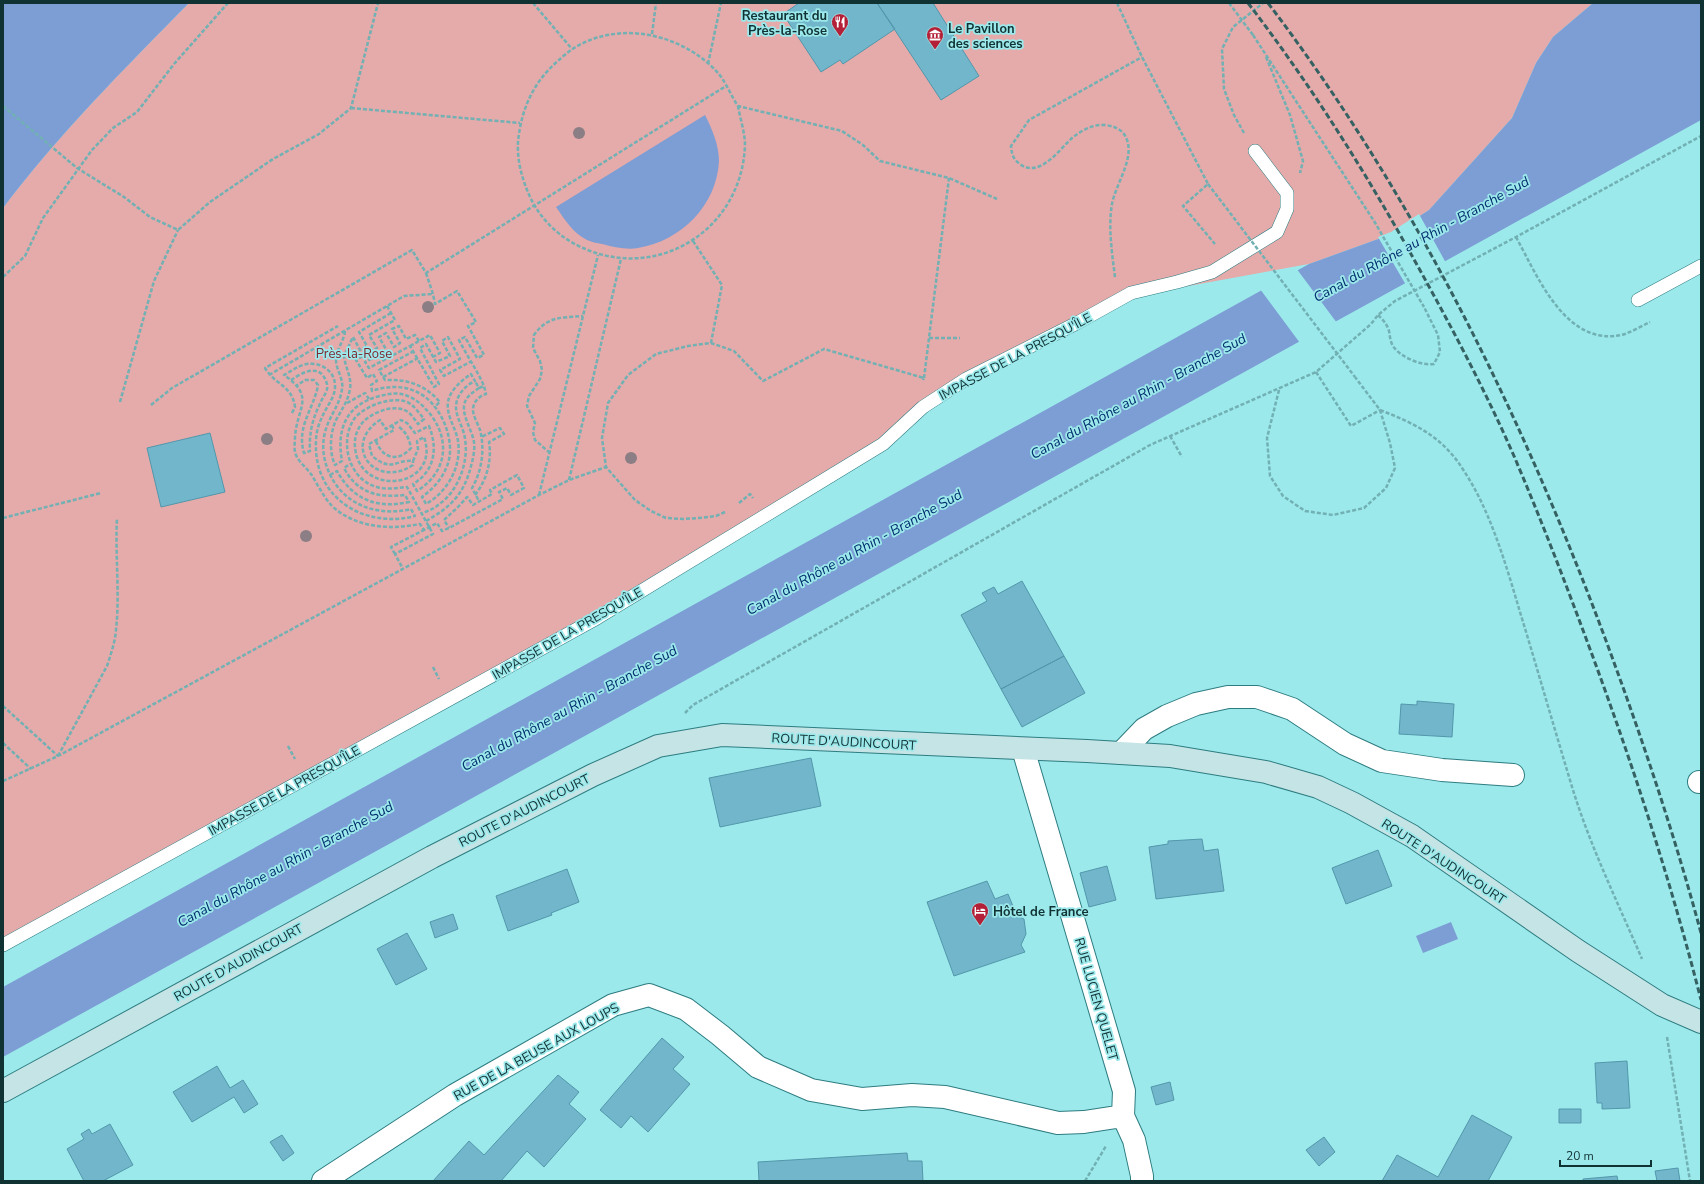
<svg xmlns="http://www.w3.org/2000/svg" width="1704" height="1184" font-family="'Nunito Sans',sans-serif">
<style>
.green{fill:#e5aaaa}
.water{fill:#7c9ed4}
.pier{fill:#9ce9ec}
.building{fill:#71b6ca;stroke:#5297ab}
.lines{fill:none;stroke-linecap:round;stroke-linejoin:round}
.lane-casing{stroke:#2d7c80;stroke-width:14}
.street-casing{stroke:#2d7c80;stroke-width:24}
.secondary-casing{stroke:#2d7c80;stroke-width:24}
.path{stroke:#71b0b3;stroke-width:2.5;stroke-dasharray:4 2;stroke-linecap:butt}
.lane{stroke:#fff;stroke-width:13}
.street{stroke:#fff;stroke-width:22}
.secondary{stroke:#c4e4e5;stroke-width:22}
.rail{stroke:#356162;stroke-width:3;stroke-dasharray:6 3;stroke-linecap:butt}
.path-bridge{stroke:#71b0b3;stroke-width:2.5;stroke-dasharray:4 2;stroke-linecap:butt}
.tree{fill:#8b7e84}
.labels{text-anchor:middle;stroke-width:3.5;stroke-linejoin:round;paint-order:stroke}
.poi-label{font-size:13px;font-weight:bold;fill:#113233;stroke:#9ce9ec;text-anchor:start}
.park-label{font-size:13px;fill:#7d272f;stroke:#9ce9ec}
.street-label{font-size:13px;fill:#113233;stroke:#9ce9ec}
.water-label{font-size:14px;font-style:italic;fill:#032e6d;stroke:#9ce9ec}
</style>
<rect width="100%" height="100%" fill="#9ce9ec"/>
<path class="green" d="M 189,3 L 1593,3 L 1553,37 L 1536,63 L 1512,118 L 1429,210 L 1392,234 L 1309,264 L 1117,299 L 966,379 L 883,444 L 597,618 L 3,945 L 3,208 C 59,134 124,69 189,3 Z"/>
<path class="water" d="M 3,3 L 189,3 C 124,69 59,134 3,208 Z
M 1593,3 L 1675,4 L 1701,3 L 1701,120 L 3,1057 L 3,987 L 1309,264 L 1392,234 L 1429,210 L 1512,118 L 1536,63 L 1553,37 Z
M 705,115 C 712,129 719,145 719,161 C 717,205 681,241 638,248 C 627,250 613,247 602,244 C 597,243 591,242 587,240 C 573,233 565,220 556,207 Z
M 1451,922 L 1458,939 L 1423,953 L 1416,936 Z"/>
<path class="pier" d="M 1419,214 L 1446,263 L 1406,285 L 1378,237 L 1391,232 Z
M 1296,268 L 1337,323 L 1300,343 L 1260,289 Z"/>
<path class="building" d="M 799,3 L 877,3 L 895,29 L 843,64 L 840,60 L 821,72 L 783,14 Z
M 877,3 L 933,3 L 979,76 L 941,100 Z
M 210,433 L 225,492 L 161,507 L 147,448 Z
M 1022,581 L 1064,656 L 1001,689 L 961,615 L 987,601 L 982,593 L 994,587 L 998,594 Z
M 1064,656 L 1085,693 L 1022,727 L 1001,689 Z
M 1417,701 L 1454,704 L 1452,737 L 1399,734 L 1401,704 L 1417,705 Z
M 811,758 L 821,806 L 720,827 L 709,778 Z
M 1202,839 L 1204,851 L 1218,849 L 1224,891 L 1156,899 L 1149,847 L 1168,844 L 1168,841 Z
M 1378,850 L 1392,886 L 1346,904 L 1332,868 Z
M 1107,866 L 1116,900 L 1089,907 L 1080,873 Z
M 567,869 L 579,902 L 551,913 L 552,915 L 508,931 L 496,896 Z
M 987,881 L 995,899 L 1008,894 L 1017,916 L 1024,919 L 1026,934 L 1021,945 L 1025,952 L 954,976 L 927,902 Z
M 453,914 L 458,929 L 435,938 L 430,922 Z
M 407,933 L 427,969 L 396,985 L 377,949 Z
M 662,1038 L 684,1057 L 673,1069 L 690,1084 L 648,1132 L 631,1116 L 621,1128 L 600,1110 Z
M 1627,1061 L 1630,1108 L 1602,1109 L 1602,1103 L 1597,1103 L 1595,1063 Z
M 217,1066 L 230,1088 L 243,1080 L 258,1104 L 244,1113 L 234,1097 L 192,1122 L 173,1092 Z
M 558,1075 L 579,1092 L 569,1104 L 586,1119 L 544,1167 L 527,1151 L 501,1181 L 433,1181 L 469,1141 L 484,1155 Z
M 1170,1082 L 1174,1100 L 1156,1105 L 1151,1087 Z
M 1559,1109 L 1581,1109 L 1581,1123 L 1559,1123 Z
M 1472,1115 L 1512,1137 L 1488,1181 L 1382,1181 L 1397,1155 L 1438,1177 Z
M 110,1124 L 133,1165 L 103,1181 L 84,1181 L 67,1149 L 84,1139 L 81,1134 L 89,1129 L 92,1134 Z
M 282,1135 L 294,1153 L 283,1161 L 270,1142 Z
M 1324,1137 L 1335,1152 L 1319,1166 L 1306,1150 Z
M 907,1153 L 908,1161 L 922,1161 L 923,1181 L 759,1181 L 758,1162 Z
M 1678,1168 L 1680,1181 L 1657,1181 L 1655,1171 Z
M 1617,1176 L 1618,1181 L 1583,1181 L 1583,1179 Z"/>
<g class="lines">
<g class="lane-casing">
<path id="lane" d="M 1638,300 L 1701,266
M 3,945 L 597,618 L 883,444 L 923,407 L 966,379 L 1077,323 L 1131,293 L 1177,282 L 1212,272 L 1277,232 L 1287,209 L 1287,193 L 1255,151"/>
</g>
<g class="street-casing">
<path id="street" d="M 1023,749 L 1124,1091 L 1123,1116 L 1134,1140 L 1142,1176 L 1142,1181
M 1121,753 L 1144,729 L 1167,716 L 1196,704 L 1228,697 L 1257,697 L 1292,709 L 1345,744 L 1382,761 L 1442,770 L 1513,775
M 1699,782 L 1701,782
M 323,1181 L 455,1095 L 613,1005 L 649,995 L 686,1009 L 720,1035 L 758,1067 L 811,1090 L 862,1099 L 912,1095 L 945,1097 L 1058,1123 L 1084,1122 L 1123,1116"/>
</g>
<g class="secondary-casing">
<path id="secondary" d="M 3,1091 L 432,857 L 593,775 L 658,746 L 722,735 L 1087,751 L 1170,756 L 1266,772 L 1318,787 L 1352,803 L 1412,836 L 1578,951 L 1662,1005 L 1701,1022"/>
</g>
<path class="path" d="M 533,3 L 572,49
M 1117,3 L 1142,57 L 1208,184 L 1183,206 L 1215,244
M 652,34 L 656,3
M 1253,35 L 1374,221
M 1266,57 L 1290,115 L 1303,161 L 1300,173
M 708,64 L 721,3
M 3,106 L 77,168 L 124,197 L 150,217 L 178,230 L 210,202 L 273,159 L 319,134 L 351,108 L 378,3
M 738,106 C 740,118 745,133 745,145 C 742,229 659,282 583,248 C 560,238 541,220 530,197 C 522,179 517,161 518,142 C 521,110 533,82 558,61 C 562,57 567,53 571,50 C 617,19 682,33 718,73 C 726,82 731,96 738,106 L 842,131 L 863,145 L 880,161 L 949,178 L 997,199
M 351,108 L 520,123
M 1244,133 L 1234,115 L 1224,89 L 1222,49 L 1233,27 L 1263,3
M 1516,237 C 1538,277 1567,350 1625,334 C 1633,331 1642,326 1650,322
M 693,241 L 722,285 L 711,343
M 426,273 L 433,294 L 435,304 L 457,291 L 476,322 L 468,326 L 484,355 L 477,358 L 465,337 L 459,340 C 467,356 477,370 484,386
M 3,277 L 25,256 L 43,218 L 92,150 L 113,128 L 137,112 L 174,64 L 228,3
M 1115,277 C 1112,253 1108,227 1112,204 C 1116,182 1138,155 1124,134 C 1119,128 1113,126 1105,125 C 1093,124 1082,130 1072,138 C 1060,149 1039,179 1020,164 C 1013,159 1012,155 1011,146 L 1029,120 L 1142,57
M 387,306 L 395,320 L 369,335 L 377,348 L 356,360 L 367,378 L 373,374 L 377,381 L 371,385 L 372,391 C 386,386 403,385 417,392 C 441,403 457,442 447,466 C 442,479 433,489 422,497 L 426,504 C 447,492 462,467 458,441 C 456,428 446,416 448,402 C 450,390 461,381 471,374 L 475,381 C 466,385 456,395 456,407 C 456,418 464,428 465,439 C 469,462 458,492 438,505 C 434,509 427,511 422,514
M 391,313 L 359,332 L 367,346 L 360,350 L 353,337 L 344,356 C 345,367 352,377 350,389 C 348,401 342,409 336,420 C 330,433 329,452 335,465 L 342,461 C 336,428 347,404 380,396 C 391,393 400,392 410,397 C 419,401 425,408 431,415 C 451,442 446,473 417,491 L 413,484 C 435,471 438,448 429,426 L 415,433 L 407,423 L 401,420 L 386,429 L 380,420 C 341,445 375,490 413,465 L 413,461
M 1378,315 C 1383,320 1387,324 1389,331 C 1390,336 1390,341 1393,346 C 1400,357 1421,366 1434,364 L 1440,352 L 1438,335 L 1424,307
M 345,331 C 344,341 336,350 336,360 C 336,370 344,379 342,389 C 340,406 327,418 324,437 C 322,449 324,460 328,470 C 342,505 377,517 411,509 L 415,516 C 364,529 313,498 316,441 C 316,432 319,423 323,415 C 327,406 335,397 335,387 C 336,370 318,360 303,365 C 296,367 290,372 284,375 C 316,397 297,407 295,437 C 295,442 294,447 295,452 C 297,461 306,467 311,474 C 318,485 324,498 333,507 C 357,528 390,530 420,524 L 424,530 L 437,523 L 442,531 L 449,528 L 503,499 L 499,492 L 507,488 L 511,495 L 524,488 L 517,475 L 490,490 L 492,494 L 473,505 L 467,497 L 458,507 L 444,520 L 449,528
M 929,338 L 960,338
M 419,341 L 415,335 L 406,339 L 399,326 L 392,329 L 400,343 L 394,347 L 386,333 L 379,337 L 387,351 L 365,362 L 369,368 L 410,346 L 434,387 L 439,384 L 420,348 L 426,344 L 436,362 L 450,356 L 442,341 L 448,337 L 460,359 L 440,370 L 444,376 L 470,362
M 410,346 L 430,335 L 440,353 L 433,357
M 414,351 L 379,370 L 385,380 C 408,379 425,385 440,402 L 434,407
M 1316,372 L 1351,426 L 1380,410
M 269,375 L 404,296 L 433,294
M 383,377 L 418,358
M 924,378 L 949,178
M 291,380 C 300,374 316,364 324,377 C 326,380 328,385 327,389 C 326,394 321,400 319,406 C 312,420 309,435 310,451 L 304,453 C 296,426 314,409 318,385 L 314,380 L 305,380 L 296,386
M 479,388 L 484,386 L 486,394 C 479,396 473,402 473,410 C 473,416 478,424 480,430 C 485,449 482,471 472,488 L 479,501
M 1279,390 L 1267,438 L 1270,476 L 1283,496 L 1305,511 L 1333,515 L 1364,508 L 1386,488 L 1395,468 L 1390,443 L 1380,410 L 1355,377
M 120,402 L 154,281 L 178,230
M 347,403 L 365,393 L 369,399
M 151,405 L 172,388 L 412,250 L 426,273 L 726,86
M 1380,410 C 1416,424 1443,437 1464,471 C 1491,512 1506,565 1520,612 C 1538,671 1555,731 1573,790 C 1591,848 1618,903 1642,959
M 292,413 L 295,407 C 292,385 275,385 265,368 L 338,326
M 392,425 L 394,430 L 369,444 L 372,456 C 393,473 395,459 413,461 L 418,449 L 417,441 L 424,437 C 442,488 359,499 355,447 C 354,438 357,429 363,422 C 373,412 395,403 408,412 C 412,415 415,420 418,424 L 424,419 C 419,413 414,405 407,402 C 391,396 364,406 354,419 C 339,442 349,480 377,487 C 386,490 397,488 407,487 L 433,534 L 395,554 L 403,569
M 1170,436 L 1182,457
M 376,441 C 382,458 398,463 411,448 C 409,439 407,433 399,427
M 550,453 L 535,440 L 533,432 L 535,423 L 527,406 L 529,396 L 540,379 L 542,370 L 540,361 L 533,348 L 534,335 C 548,316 560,318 583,316
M 330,475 L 337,471 C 353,500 377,509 409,502 L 405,495 C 378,498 357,493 344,468 L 350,464
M 569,480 L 621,259
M 475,495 C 487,480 492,460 489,442 L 504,434 L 500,428 L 481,437
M 539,495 L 598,255
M 739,503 L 750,494 L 753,498
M 725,512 L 716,516 L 699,518 L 683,519 L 666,518 L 651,511 L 635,500 L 606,467 L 602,438 L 608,403 L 628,375 L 656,354 L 688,346 L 711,343 L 734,351 L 763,381 L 824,349 L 924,378 L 923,380
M 3,518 L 101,493
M 426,521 C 451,507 464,494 471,466 C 473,459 475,450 474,442 C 472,430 463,418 464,406 C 465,397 472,393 479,388 L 475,381
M 395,554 L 391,547 L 424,530
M 433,667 L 439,679
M 3,706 L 58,756
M 685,713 L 693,705 L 1150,445 L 1316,372 L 1371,324 L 1378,315 L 1395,301 L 1516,237 L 1701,136
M 3,743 L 31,769
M 288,746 L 295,759
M 58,756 L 107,666 C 111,654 115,642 116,630 C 120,593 115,555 117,518
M 3,781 L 58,756 L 539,495 L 569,480 L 606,467
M 1667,1037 L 1690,1181
M 1085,1181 L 1106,1146"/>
<use href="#lane" class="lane"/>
<use href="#street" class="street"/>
<use href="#secondary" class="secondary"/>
<path class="rail" d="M 1248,3 C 1311,85 1366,173 1416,263 C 1451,326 1485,390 1514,456 C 1540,517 1564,579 1587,641 C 1631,759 1670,878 1701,1000
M 1268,3 C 1414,195 1521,413 1605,638 C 1641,735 1674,833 1701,933"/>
<path class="path-bridge" d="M 1229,3 L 1253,35
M 1208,184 L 1355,377
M 1374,221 L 1424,307"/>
</g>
<g class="tree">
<circle cx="579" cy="133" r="6"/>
<circle cx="428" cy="307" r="6"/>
<circle cx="267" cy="439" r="6"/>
<circle cx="631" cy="458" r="6"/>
<circle cx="306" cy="536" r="6"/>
</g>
<defs>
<g id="restaurant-pin" transform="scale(0.9)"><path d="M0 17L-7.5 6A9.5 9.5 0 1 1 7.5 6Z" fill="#b32037" stroke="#9ce9ec"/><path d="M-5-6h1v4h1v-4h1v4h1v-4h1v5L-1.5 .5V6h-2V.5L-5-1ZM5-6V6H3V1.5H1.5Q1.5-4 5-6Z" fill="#fff"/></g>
<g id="museum-pin" transform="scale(0.9)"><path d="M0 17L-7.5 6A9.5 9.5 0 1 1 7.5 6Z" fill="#b32037" stroke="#9ce9ec"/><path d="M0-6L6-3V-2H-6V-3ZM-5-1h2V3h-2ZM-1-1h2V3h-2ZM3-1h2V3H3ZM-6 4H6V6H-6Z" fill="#fff"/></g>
<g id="hotel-pin" transform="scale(0.9)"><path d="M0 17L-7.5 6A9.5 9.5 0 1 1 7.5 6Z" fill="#b32037" stroke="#9ce9ec"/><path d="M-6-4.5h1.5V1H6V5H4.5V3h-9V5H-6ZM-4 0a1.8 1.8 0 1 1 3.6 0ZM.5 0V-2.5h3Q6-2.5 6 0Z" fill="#fff"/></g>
</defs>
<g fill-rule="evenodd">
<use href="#restaurant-pin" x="840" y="22"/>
<use href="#museum-pin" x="935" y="35"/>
<use href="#hotel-pin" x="980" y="911"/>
</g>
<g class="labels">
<g class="poi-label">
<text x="827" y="20" text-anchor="end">Restaurant du<tspan x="827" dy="15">Près-la-Rose</tspan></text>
<text x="948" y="33">Le Pavillon<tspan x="948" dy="15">des sciences</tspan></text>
<text x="993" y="916">Hôtel de France</text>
</g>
<g class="park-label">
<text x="354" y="358">Près-la-Rose</text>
</g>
<g class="street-label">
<text transform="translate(1015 356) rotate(-28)" y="5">IMPASSE DE LA PRESQU'ÎLE</text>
<text transform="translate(567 633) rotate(-30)" y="5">IMPASSE DE LA PRESQU'ÎLE</text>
<text transform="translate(844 741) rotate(3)" y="5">ROUTE D'AUDINCOURT</text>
<text transform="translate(284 790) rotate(-29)" y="5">IMPASSE DE LA PRESQU'ÎLE</text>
<text transform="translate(524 810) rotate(-27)" y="5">ROUTE D'AUDINCOURT</text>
<text transform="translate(1444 861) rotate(33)" y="5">ROUTE D'AUDINCOURT</text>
<text transform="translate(238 962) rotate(-29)" y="5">ROUTE D'AUDINCOURT</text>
<text transform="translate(1097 999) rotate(74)" y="5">RUE LUCIEN QUELET</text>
<text transform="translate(536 1051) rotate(-29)" y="5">RUE DE LA BEUSE AUX LOUPS</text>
</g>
<g class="water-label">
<text transform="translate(1421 239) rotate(-29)" y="5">Canal du Rhône au Rhin - Branche Sud</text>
<text transform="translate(1138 396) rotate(-29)" y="5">Canal du Rhône au Rhin - Branche Sud</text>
<text transform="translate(854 552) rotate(-29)" y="5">Canal du Rhône au Rhin - Branche Sud</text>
<text transform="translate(569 708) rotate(-29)" y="5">Canal du Rhône au Rhin - Branche Sud</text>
<text transform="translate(285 864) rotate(-29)" y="5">Canal du Rhône au Rhin - Branche Sud</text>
</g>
</g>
<rect width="1704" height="1184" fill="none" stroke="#113233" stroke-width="8"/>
<path d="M1560 1160v6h91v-6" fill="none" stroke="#113233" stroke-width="2"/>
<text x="1566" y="1160" font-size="12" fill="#113233" stroke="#9ce9ec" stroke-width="3" paint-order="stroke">20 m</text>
</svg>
